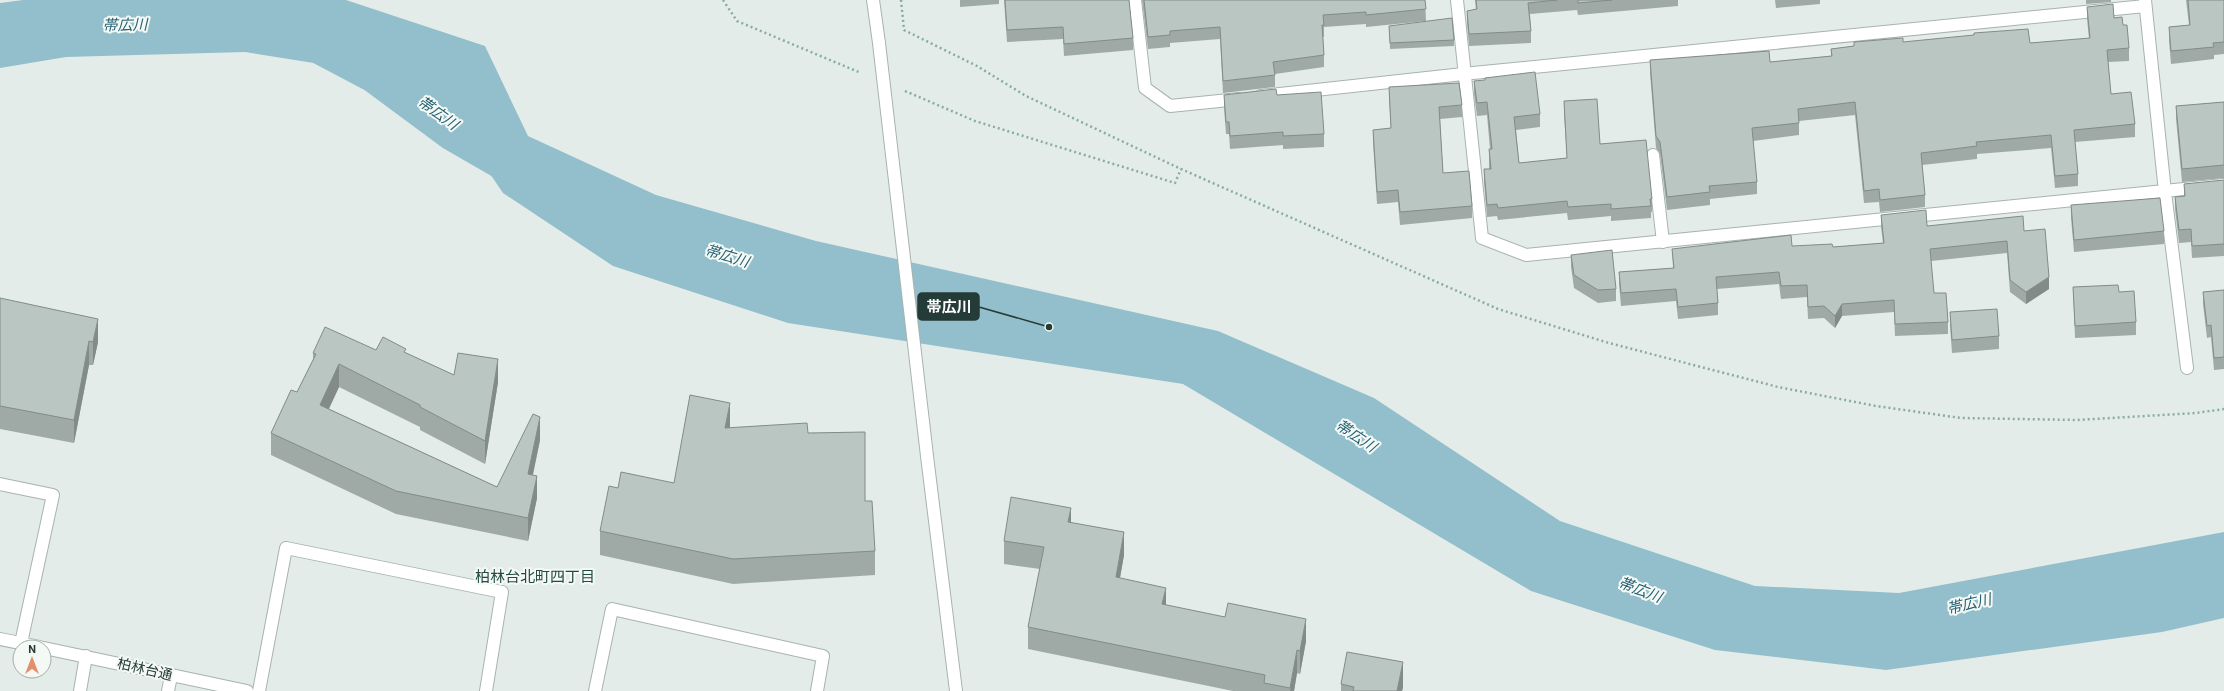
<svg xmlns="http://www.w3.org/2000/svg" width="2224" height="691" font-family="Roboto,'Noto Sans JP',sans-serif">
<style>
.water{fill:#92bfcb}
.lines{fill:none;stroke-linecap:round;stroke-linejoin:round}
.river{stroke:#92bfcb;stroke-width:50}
.minor-casing{stroke:#a7b3b0;stroke-width:14}
.path{stroke:#88aca3;stroke-width:2.5;stroke-dasharray:2 3;stroke-linecap:butt}
.minor{stroke:#fff;stroke-width:12}
.minor-bridge-casing{stroke:#a7b3b0;stroke-width:14;stroke-linecap:butt}
.minor-bridge{stroke:#fff;stroke-width:12}
.wall{fill:#9faaa7}
.shaded-wall{fill:#828b88}
.building{fill:#b9c6c2;stroke:#828b88}
.labels{text-anchor:middle;stroke-width:4;stroke-linejoin:round;paint-order:stroke}
.street-label{font-size:14px;fill:#253b37;stroke:#f4f9f6}
.water-label{font-size:15px;font-style:italic;fill:#266071;stroke:#f4f9f6}
.neighbourhood-label{font-size:15px;fill:#234b44;stroke:#f4f9f6}
.leader{fill:none;stroke:#253b37;stroke-width:1.5}
.callout-dot{fill:#253b37;stroke:#f4f9f6;stroke-width:1.5}
.callout{fill:#253b37;stroke:#253b37;stroke-width:1.5}
.callout-label{font-size:15px;text-anchor:middle;font-weight:bold;fill:#fff}
</style>
<rect width="100%" height="100%" fill="#e4ece9"/>
<path class="water" d="M 23,0 L 346,0 L 485,46 L 528,136 L 656,195 L 816,241 L 1218,331 L 1374,398 L 1560,521 L 1755,586 L 1899,593 L 2224,532 L 2224,618 L 2162,632 L 1886,670 L 1715,650 L 1531,591 L 1183,384 L 788,323 L 613,266 L 503,193 L 427,81 L 245,52 L 66,57 L 0,68 L 0,3 Z"/>
<g class="lines">
<path class="river" d="M 325,41 L 378,69 L 455,126 L 519,163"/>
<g class="minor-casing">
<path id="minor" d="M 873,0 L 879,43
M 1135,0 L 1145,88 L 1170,106 L 1239,99
M 1457,0 L 1482,238 L 1526,255 L 2224,185
M 2145,0 L 2165,192 L 2187,368
M 1261,96 L 1463,74 L 2145,6
M 1653,155 L 1663,242
M 927,456 L 956,691
M 0,484 L 53,495 L 21,643
M 0,639 L 40,647
M 44,648 L 247,691
M 80,691 L 86,656
M 168,691 L 171,676
M 259,691 L 286,548 L 502,592 L 486,691
M 595,691 L 612,609 L 823,656 L 817,691"/>
</g>
<path class="path" d="M 723,0 L 737,21 L 861,73
M 901,0 L 904,30 L 977,66 L 1026,96 L 1181,169 L 1498,309 L 1609,343 L 1778,387 L 1876,406 L 1961,418 L 2077,420 L 2196,413 L 2224,409
M 905,91 L 975,121 L 1175,183 L 1181,169"/>
<use href="#minor" class="minor"/>
<g class="minor-bridge-casing">
<path id="minor-bridge" d="M 879,43 L 927,456"/>
</g>
<use href="#minor-bridge" class="minor-bridge"/>
</g>
<path class="wall" d="M 960,0 L 999,0 L 999,4 L 960,7 Z
M 1004,0 L 1129,0 L 1133,38 L 1133,50 L 1064,56 L 1063,39 L 1007,42 Z
M 1142,0 L 1425,0 L 1426,21 L 1366,27 L 1366,24 L 1324,27 L 1324,37 L 1323,37 L 1324,55 L 1324,67 L 1275,74 L 1275,87 L 1223,93 L 1220,39 L 1170,43 L 1170,47 L 1148,49 Z
M 1475,0 L 1678,0 L 1678,6 L 1578,15 L 1577,10 L 1530,14 L 1531,31 L 1531,43 L 1469,46 L 1467,23 L 1467,11 L 1476,10 Z
M 1775,0 L 1820,0 L 1820,4 L 1776,8 Z
M 2086,0 L 2111,0 L 2111,2 L 2086,4 Z
M 2186,0 L 2224,0 L 2224,54 L 2214,55 L 2214,59 L 2171,64 L 2169,40 L 2169,27 L 2189,25 Z
M 2087,7 L 2114,18 L 2123,25 L 2129,48 L 2129,61 L 2108,62 L 2111,94 L 2135,124 L 2135,137 L 2075,142 L 2078,174 L 2078,186 L 2055,188 L 2051,148 L 1977,154 L 1977,159 L 1922,165 L 1925,195 L 1925,207 L 1880,212 L 1879,202 L 1864,203 L 1855,115 L 1799,121 L 1799,135 L 1753,141 L 1757,182 L 1757,194 L 1710,199 L 1710,205 L 1667,210 L 1660,154 L 1656,148 L 1650,73 L 1650,60 L 1770,62 L 1831,56 L 1831,49 L 1854,46 L 1854,42 L 2030,43 L 2089,39 L 2087,19 Z
M 1389,26 L 1454,40 L 1454,46 L 1390,49 Z
M 1474,81 L 1540,114 L 1540,127 L 1516,130 L 1519,163 L 1567,158 L 1564,114 L 1564,101 L 1600,144 L 1652,199 L 1652,212 L 1651,212 L 1651,218 L 1611,221 L 1611,216 L 1568,220 L 1567,213 L 1498,220 L 1497,216 L 1487,217 L 1484,182 L 1484,169 L 1489,169 L 1489,149 L 1490,149 L 1487,115 L 1477,116 L 1474,94 Z
M 1389,87 L 1462,105 L 1462,117 L 1440,119 L 1443,173 L 1472,206 L 1472,218 L 1400,225 L 1398,202 L 1377,204 L 1373,142 L 1373,130 L 1391,128 L 1389,99 Z
M 1224,95 L 1277,95 L 1324,134 L 1324,147 L 1283,149 L 1283,145 L 1230,149 L 1229,134 L 1226,134 L 1224,108 Z
M 2224,102 L 2224,178 L 2182,182 L 2176,119 L 2176,106 Z
M 2224,180 L 2224,256 L 2192,258 L 2191,242 L 2179,243 L 2175,209 L 2175,197 L 2184,196 L 2184,184 Z
M 2071,205 L 2164,231 L 2164,244 L 2074,252 L 2071,218 Z
M 1881,215 L 1927,226 L 2024,231 L 2049,289 L 2026,304 L 2010,292 L 2007,253 L 1931,261 L 1934,293 L 1948,322 L 1948,334 L 1895,336 L 1894,312 L 1842,316 L 1835,328 L 1824,318 L 1808,319 L 1807,297 L 1781,299 L 1779,284 L 1717,289 L 1718,303 L 1718,315 L 1678,319 L 1676,301 L 1621,306 L 1619,284 L 1619,272 L 1673,268 L 1672,249 L 1792,246 L 1833,247 L 1883,243 L 1881,227 Z
M 1571,255 L 1616,289 L 1616,301 L 1598,303 L 1574,288 L 1571,267 Z
M 2073,287 L 2119,292 L 2136,322 L 2136,335 L 2075,338 Z
M 2224,290 L 2224,369 L 2214,370 L 2211,337 L 2207,338 L 2203,304 L 2203,292 Z
M 0,298 L 98,342 L 93,365 L 89,365 L 74,443 L 0,429 Z
M 1950,312 L 1999,336 L 1999,349 L 1952,353 L 1950,325 Z
M 376,350 L 406,353 L 454,375 L 498,382 L 485,464 L 420,430 L 420,427 L 339,387 L 329,409 L 497,487 L 540,440 L 533,475 L 537,498 L 528,541 L 396,514 L 271,455 L 271,433 L 297,392 L 313,360 L 313,353 Z
M 730,427 L 730,428 L 808,433 L 865,501 L 875,551 L 875,575 L 733,584 L 600,555 L 600,531 L 618,488 L 674,483 Z
M 1071,523 L 1124,555 L 1120,578 L 1166,605 L 1306,641 L 1300,674 L 1297,673 L 1294,691 L 1233,691 L 1028,649 L 1028,627 L 1040,569 L 1004,564 L 1004,541 Z
M 1341,684 L 1403,687 L 1402,691 L 1341,691 Z"/>
<path class="shaded-wall" d="M 2049,277 L 2049,289 L 2026,304 L 2026,292 Z
M 1842,304 L 1842,316 L 1835,328 L 1835,316 Z
M 98,319 L 98,342 L 93,365 L 93,342 Z
M 89,341 L 89,365 L 74,443 L 74,420 Z
M 498,359 L 498,382 L 485,464 L 485,441 Z
M 339,364 L 339,387 L 320,427 L 320,405 Z
M 730,403 L 730,427 L 725,452 L 725,428 Z
M 540,417 L 540,440 L 528,497 L 528,474 Z
M 537,476 L 537,498 L 528,541 L 528,518 Z
M 1071,508 L 1071,531 L 1068,522 Z
M 1124,532 L 1124,555 L 1116,600 L 1116,577 Z
M 1166,588 L 1166,611 L 1162,604 Z
M 1306,619 L 1306,641 L 1300,674 L 1300,651 Z
M 1297,650 L 1297,673 L 1294,691 L 1290,691 Z
M 1403,662 L 1403,687 L 1402,691 L 1397,691 Z"/>
<path class="building" d="M 1005,0 L 1129,0 L 1133,38 L 1064,44 L 1063,27 L 1007,30 Z
M 1144,0 L 1425,0 L 1426,9 L 1366,15 L 1366,12 L 1323,15 L 1324,25 L 1322,25 L 1324,55 L 1273,62 L 1275,75 L 1223,81 L 1220,27 L 1170,31 L 1170,35 L 1148,37 Z
M 1476,0 L 1557,0 L 1528,3 L 1531,31 L 1469,34 L 1467,11 L 1477,9 Z
M 1578,0 L 1612,0 L 1578,3 Z
M 2188,0 L 2224,0 L 2224,42 L 2213,43 L 2214,47 L 2171,51 L 2169,27 L 2190,25 Z
M 2113,4 L 2114,18 L 2122,17 L 2123,25 L 2127,25 L 2129,48 L 2107,50 L 2111,94 L 2131,92 L 2135,124 L 2074,130 L 2078,174 L 2055,176 L 2051,135 L 1976,142 L 1977,146 L 1921,153 L 1925,195 L 1880,200 L 1879,189 L 1864,191 L 1855,102 L 1798,109 L 1799,123 L 1752,128 L 1757,182 L 1709,186 L 1710,192 L 1667,197 L 1660,142 L 1656,136 L 1650,60 L 1769,51 L 1770,62 L 1832,56 L 1831,49 L 1854,46 L 1854,42 L 1903,38 L 1903,42 L 1974,35 L 1974,33 L 2028,29 L 2030,43 L 2090,38 L 2087,7 Z
M 1452,18 L 1454,40 L 1390,43 L 1389,26 Z
M 1535,72 L 1540,114 L 1514,117 L 1519,163 L 1567,158 L 1564,101 L 1597,99 L 1600,144 L 1646,140 L 1652,199 L 1650,199 L 1651,206 L 1611,209 L 1611,204 L 1568,207 L 1567,201 L 1498,208 L 1497,204 L 1487,205 L 1484,169 L 1491,169 L 1489,149 L 1492,149 L 1487,102 L 1477,103 L 1474,81 L 1485,80 L 1485,78 Z
M 1459,83 L 1462,105 L 1439,107 L 1443,173 L 1469,171 L 1472,206 L 1400,212 L 1398,190 L 1377,192 L 1373,130 L 1391,128 L 1389,87 Z
M 1276,89 L 1277,95 L 1321,92 L 1324,134 L 1283,136 L 1283,132 L 1230,136 L 1229,122 L 1226,122 L 1224,95 Z
M 2224,102 L 2224,165 L 2182,169 L 2176,106 Z
M 2224,180 L 2224,244 L 2192,246 L 2191,229 L 2179,230 L 2175,197 L 2185,196 L 2184,184 Z
M 2160,198 L 2164,231 L 2074,240 L 2071,205 Z
M 1926,210 L 1927,226 L 2023,216 L 2024,231 L 2045,229 L 2049,277 L 2026,292 L 2010,280 L 2007,241 L 1930,249 L 1934,293 L 1946,293 L 1948,322 L 1895,324 L 1894,300 L 1842,304 L 1835,316 L 1824,306 L 1808,307 L 1807,285 L 1781,286 L 1779,272 L 1716,277 L 1718,303 L 1678,307 L 1676,289 L 1621,293 L 1619,272 L 1674,268 L 1672,249 L 1791,235 L 1792,246 L 1832,244 L 1833,247 L 1884,243 L 1881,215 Z
M 1612,250 L 1616,289 L 1598,290 L 1574,275 L 1571,255 Z
M 2118,285 L 2119,292 L 2134,291 L 2136,322 L 2075,326 L 2073,287 Z
M 2224,290 L 2224,357 L 2214,358 L 2211,325 L 2207,326 L 2203,292 Z
M 0,298 L 98,319 L 93,342 L 89,341 L 74,420 L 0,406 Z
M 1997,309 L 1999,336 L 1952,340 L 1950,312 Z
M 325,327 L 376,350 L 383,337 L 406,349 L 404,352 L 454,375 L 458,353 L 498,359 L 485,441 L 420,407 L 420,405 L 339,364 L 320,405 L 497,487 L 533,414 L 540,417 L 528,474 L 537,476 L 528,518 L 396,491 L 271,433 L 291,390 L 297,392 L 316,354 L 313,353 Z
M 690,395 L 730,403 L 725,428 L 807,423 L 808,433 L 865,432 L 865,501 L 872,501 L 875,551 L 733,559 L 600,531 L 609,486 L 618,488 L 621,472 L 674,483 Z
M 1011,497 L 1071,508 L 1068,522 L 1124,532 L 1116,577 L 1166,588 L 1162,604 L 1225,617 L 1228,603 L 1306,619 L 1300,651 L 1297,650 L 1290,688 L 1264,683 L 1265,675 L 1028,627 L 1044,547 L 1004,541 Z
M 1347,652 L 1403,662 L 1397,691 L 1353,691 L 1354,687 L 1341,684 Z"/>
<g class="labels">
<g class="street-label">
<text transform="translate(145 669) rotate(13)" y="5">柏林台通</text>
</g>
<g class="water-label">
<text transform="translate(125 25) rotate(-1)" y="5">帯広川</text>
<text transform="translate(438 113) rotate(36)" y="5">帯広川</text>
<text transform="translate(727 256) rotate(17)" y="5">帯広川</text>
<text transform="translate(1356 436) rotate(34)" y="5">帯広川</text>
<text transform="translate(1640 590) rotate(21)" y="5">帯広川</text>
<text transform="translate(1969 604) rotate(-13)" y="5">帯広川</text>
</g>
<g class="neighbourhood-label">
<text x="535" y="582">柏林台北町四丁目</text>
</g>
</g>
<path class="leader" d="M1049 327L979 307"/>
<circle class="callout-dot" cx="1049" cy="327" r="4"/>
<rect class="callout" x="918" y="293" width="61" height="27" rx="4"/>
<g class="callout-label">
<text x="949" y="312">帯広川</text>
</g>
<g transform="translate(32 659)"><circle r="19" fill="#f4f9f6" stroke="#a1adaa"/>
<path d="M0-3L7 15L0 10L-7 15Z" fill="#e38f6b"/>
<text y="-6" font-size="11" font-weight="bold" text-anchor="middle" fill="#253b37">N</text>
</g>
</svg>
